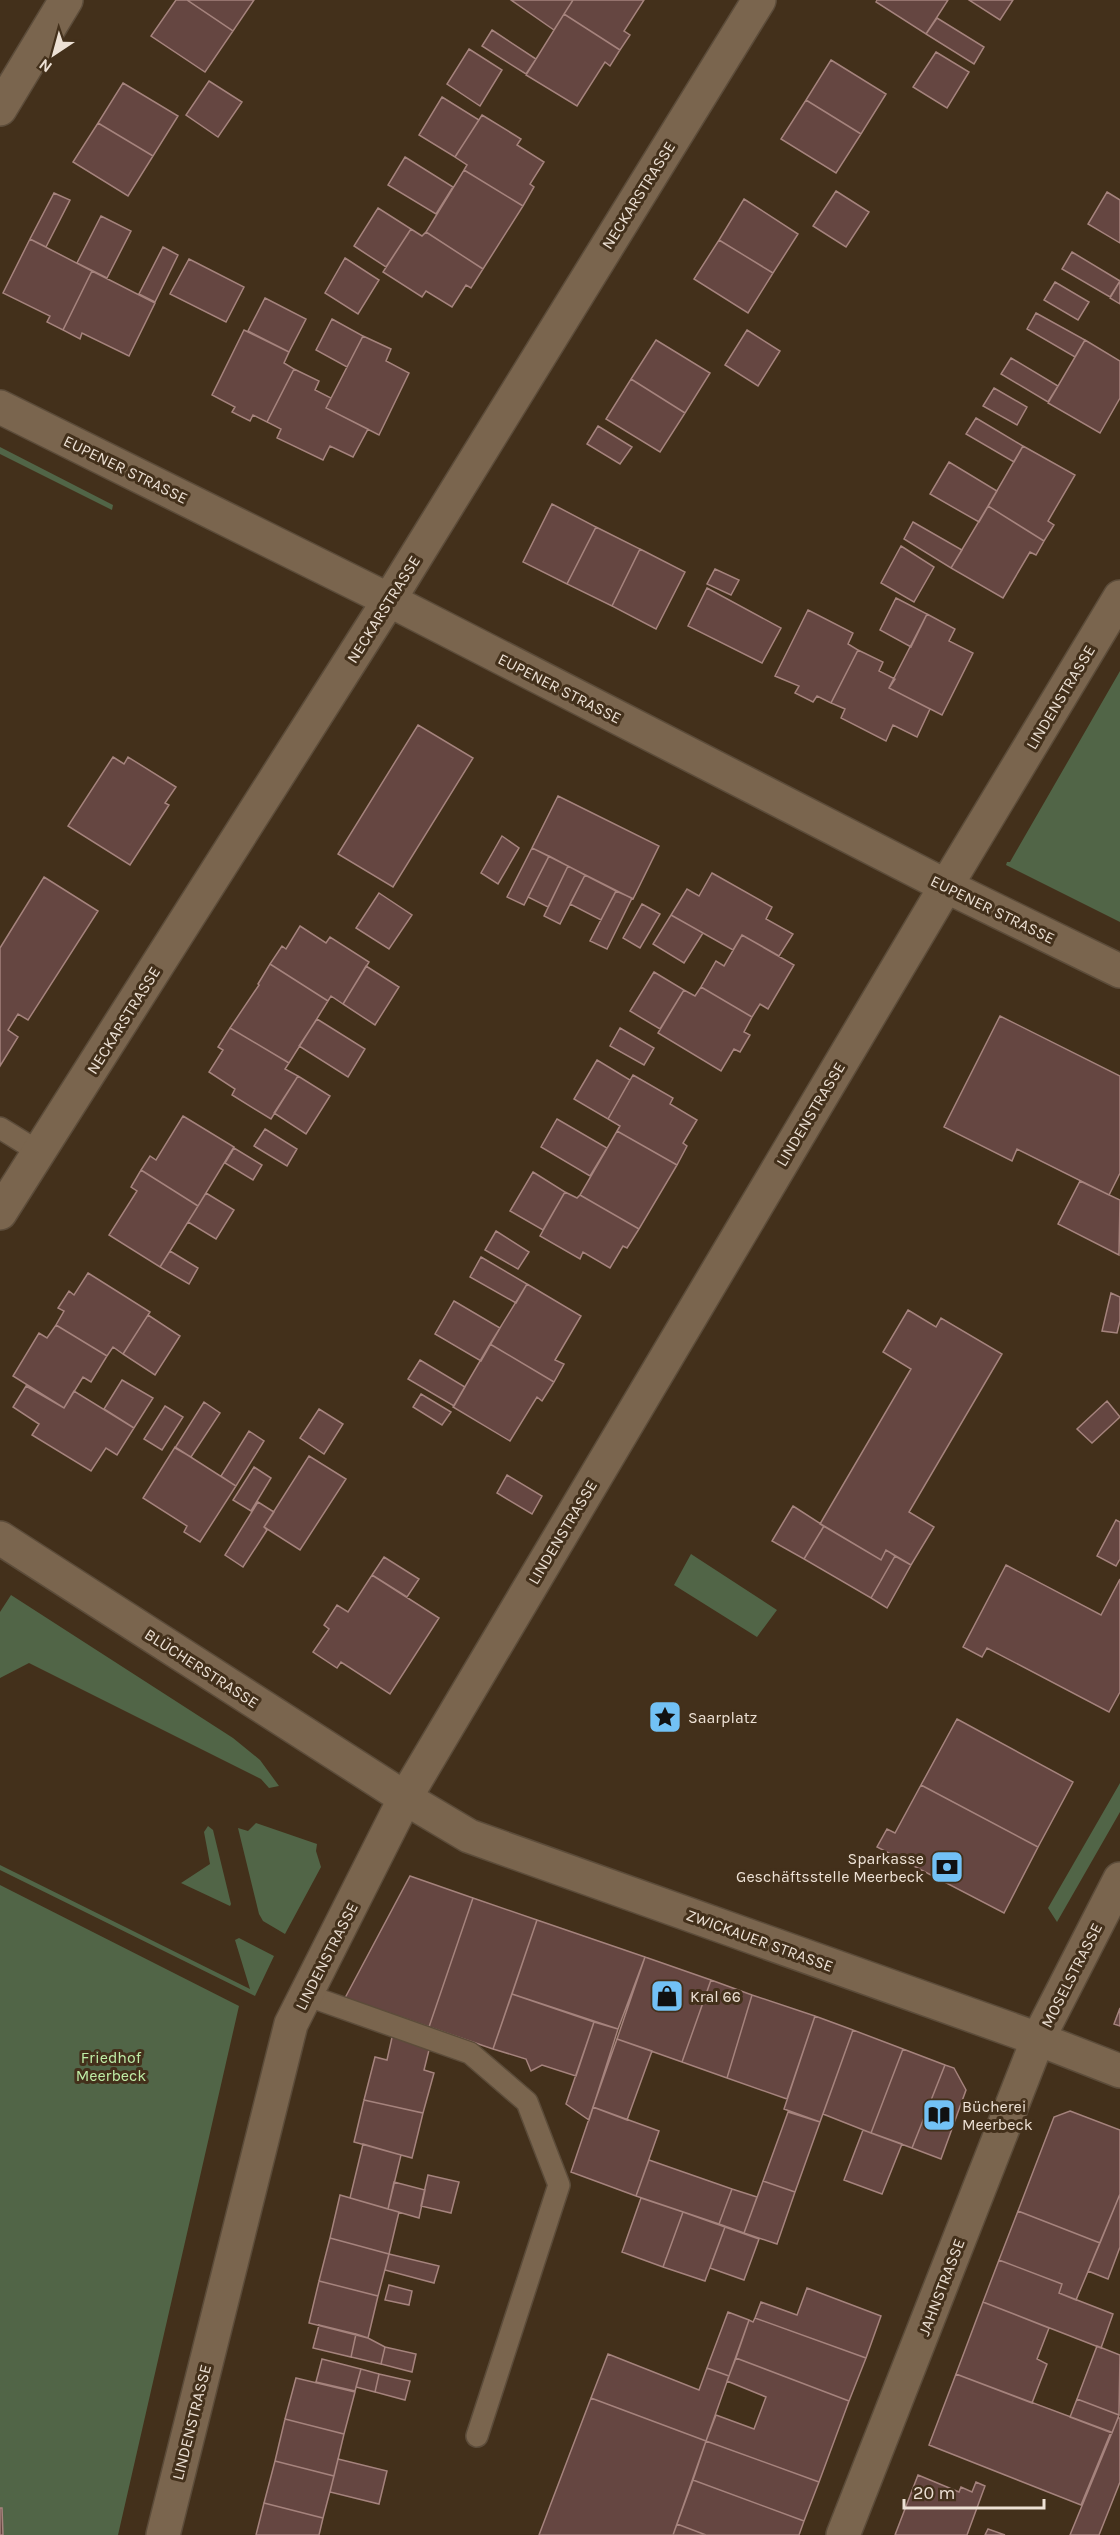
<svg xmlns="http://www.w3.org/2000/svg" width="1120" height="2535" font-family="Karla,sans-serif">
<style>
.green{fill:#516547}
.building{fill:#654641;stroke:#a5837d;stroke-width:1.5}
.lines{fill:none;stroke-linecap:round;stroke-linejoin:round}
.service-casing{stroke:#5c4c3a;stroke-width:24}
.minor-casing{stroke:#5c4c3a;stroke-width:36}
.service{stroke:#7a654e;stroke-width:21}
.minor{stroke:#7a654e;stroke-width:33}
.labels{text-anchor:middle;stroke-width:6;stroke-linejoin:round;paint-order:stroke}
.street-label{font-size:16px;fill:#ede1d5;stroke:#43301b}
.poi-label{font-size:16px;fill:#ede1d5;stroke:#43301b;text-anchor:start}
.park-label{font-size:16px;fill:#bfeea7;stroke:#43301b}
</style>
<rect width="100%" height="100%" fill="#43301b"/>
<path class="green" d="M 0,447 L 113,505 L 112,510 L 0,454 Z
M 1120,671 L 1120,922 L 1006,865 L 1007,862 L 1010,862 Z
M 691,1554 L 777,1610 L 757,1637 L 674,1585 Z
M 11,1595 L 233,1738 L 260,1760 L 279,1786 L 269,1788 L 261,1779 L 29,1663 L 0,1678 L 0,1612 Z
M 1120,1783 L 1120,1812 L 1057,1922 L 1048,1908 Z
M 256,1823 L 317,1844 L 316,1851 L 321,1867 L 285,1934 L 263,1921 L 259,1914 L 238,1828 L 248,1831 Z
M 208,1826 L 213,1830 L 231,1904 L 230,1906 L 181,1883 L 210,1864 L 204,1832 Z
M 0,1865 L 250,1989 L 235,1940 L 239,1938 L 274,1956 L 255,1996 L 0,1870 Z
M 0,1885 L 239,2006 L 118,2535 L 0,2535 Z"/>
<path class="building" d="M 176,0 L 187,0 L 233,31 L 205,72 L 151,36 Z
M 187,0 L 254,0 L 233,31 Z
M 511,0 L 573,0 L 554,30 Z
M 573,0 L 644,0 L 624,31 L 630,35 L 620,50 L 564,14 Z
M 877,0 L 948,0 L 926,34 L 876,2 Z
M 969,0 L 1013,0 L 1000,20 Z
M 564,14 L 620,50 L 610,66 L 605,62 L 577,106 L 526,75 Z
M 937,18 L 984,47 L 974,64 L 926,34 Z
M 492,30 L 536,59 L 526,74 L 482,46 Z
M 469,49 L 502,70 L 480,106 L 447,84 Z
M 936,52 L 969,72 L 947,108 L 913,87 Z
M 831,60 L 886,94 L 861,134 L 806,100 Z
M 209,81 L 242,102 L 218,137 L 186,115 Z
M 123,83 L 178,116 L 153,156 L 98,123 Z
M 442,97 L 479,120 L 455,157 L 419,135 Z
M 806,100 L 861,134 L 836,173 L 781,139 Z
M 482,115 L 521,139 L 517,145 L 544,162 L 530,184 L 534,187 L 523,206 L 464,170 L 467,165 L 455,157 Z
M 98,123 L 153,156 L 128,196 L 73,162 Z
M 405,157 L 453,187 L 436,214 L 388,185 Z
M 464,170 L 523,206 L 483,269 L 426,232 Z
M 836,191 L 869,212 L 846,247 L 813,226 Z
M 1107,192 L 1120,200 L 1120,243 L 1088,224 Z
M 54,193 L 70,200 L 46,247 L 30,239 Z
M 744,199 L 798,234 L 773,273 L 719,240 Z
M 378,208 L 411,229 L 386,267 L 354,246 Z
M 101,216 L 131,231 L 107,278 L 77,263 Z
M 411,229 L 422,236 L 426,232 L 483,269 L 471,288 L 466,285 L 452,307 L 426,291 L 422,297 L 383,272 Z
M 30,239 L 92,271 L 63,330 L 47,322 L 50,316 L 3,293 Z
M 719,240 L 773,273 L 748,313 L 694,279 Z
M 163,247 L 178,255 L 155,302 L 139,294 Z
M 1072,252 L 1120,281 L 1110,297 L 1062,269 Z
M 345,258 L 379,280 L 358,314 L 325,293 Z
M 189,259 L 244,287 L 226,322 L 170,294 Z
M 92,271 L 155,303 L 129,356 L 82,333 L 80,339 L 63,330 Z
M 1120,281 L 1120,304 L 1110,298 Z
M 1055,282 L 1089,302 L 1078,320 L 1044,300 Z
M 265,298 L 306,319 L 289,352 L 248,331 Z
M 1036,313 L 1085,340 L 1075,357 L 1027,329 Z
M 332,319 L 363,336 L 347,367 L 316,350 Z
M 244,330 L 289,352 L 284,363 L 294,369 L 267,422 L 253,415 L 250,421 L 232,412 L 235,407 L 212,395 Z
M 747,330 L 780,351 L 758,386 L 725,365 Z
M 363,336 L 391,349 L 386,361 L 409,373 L 379,435 L 326,408 Z
M 656,340 L 710,373 L 685,413 L 631,379 Z
M 1085,340 L 1120,361 L 1120,398 L 1100,433 L 1048,403 Z
M 1011,358 L 1058,386 L 1048,402 L 1001,374 Z
M 294,369 L 319,381 L 315,390 L 331,398 L 326,408 L 368,429 L 353,457 L 330,446 L 323,460 L 277,438 L 281,429 L 267,422 Z
M 631,379 L 685,413 L 660,452 L 606,419 Z
M 994,388 L 1027,407 L 1017,425 L 983,406 Z
M 976,418 L 1023,446 L 1014,462 L 966,434 Z
M 598,426 L 632,447 L 620,464 L 587,444 Z
M 1023,446 L 1075,475 L 1048,521 L 1054,525 L 1044,541 L 988,506 Z
M 949,462 L 997,491 L 979,522 L 930,494 Z
M 552,504 L 596,527 L 567,584 L 523,562 Z
M 988,506 L 1044,541 L 1036,555 L 1030,552 L 1003,598 L 951,568 Z
M 913,522 L 962,550 L 951,568 L 904,539 Z
M 596,527 L 640,549 L 612,606 L 567,584 Z
M 901,546 L 934,567 L 914,602 L 881,583 Z
M 640,549 L 685,572 L 656,629 L 612,606 Z
M 715,569 L 739,580 L 731,595 L 707,584 Z
M 707,588 L 781,628 L 762,663 L 688,626 Z
M 896,598 L 927,614 L 911,647 L 880,630 Z
M 808,610 L 853,633 L 848,644 L 858,650 L 831,703 L 817,696 L 813,702 L 795,693 L 799,686 L 775,676 Z
M 927,614 L 955,629 L 949,641 L 973,653 L 942,715 L 889,688 Z
M 858,650 L 883,662 L 879,671 L 895,679 L 889,688 L 930,709 L 917,737 L 893,725 L 886,741 L 841,718 L 845,709 L 831,703 Z
M 418,725 L 473,758 L 393,887 L 338,854 Z
M 113,757 L 124,764 L 128,757 L 176,787 L 165,803 L 169,805 L 130,865 L 68,826 Z
M 558,796 L 659,846 L 633,899 L 532,848 Z
M 502,836 L 519,848 L 498,884 L 481,873 Z
M 532,848 L 549,856 L 524,905 L 507,897 Z
M 549,856 L 568,866 L 548,907 L 528,897 Z
M 568,866 L 585,875 L 560,924 L 544,916 Z
M 712,873 L 772,907 L 766,919 L 793,934 L 779,956 L 742,935 L 733,950 L 671,915 L 687,889 L 699,896 Z
M 585,875 L 616,891 L 601,920 L 570,904 Z
M 44,877 L 98,911 L 28,1020 L 18,1014 L 8,1030 L 18,1037 L 0,1066 L 0,948 Z
M 616,891 L 632,898 L 607,949 L 590,941 Z
M 379,893 L 412,915 L 389,949 L 356,928 Z
M 642,904 L 660,914 L 640,948 L 623,938 Z
M 671,915 L 703,933 L 684,963 L 653,944 Z
M 300,926 L 326,943 L 330,937 L 369,962 L 343,1004 L 331,996 L 328,1001 L 270,964 L 282,946 L 286,949 Z
M 742,935 L 794,965 L 768,1009 L 760,1004 L 752,1017 L 701,987 L 716,961 L 724,966 Z
M 270,964 L 328,1001 L 289,1063 L 230,1028 L 259,985 L 258,984 Z
M 366,966 L 399,987 L 375,1025 L 343,1004 Z
M 654,972 L 684,990 L 660,1029 L 630,1011 Z
M 701,987 L 752,1017 L 744,1032 L 750,1035 L 740,1052 L 734,1049 L 721,1071 L 658,1033 L 684,990 L 695,996 Z
M 1000,1016 L 1120,1076 L 1120,1173 L 1109,1195 L 1017,1149 L 1012,1161 L 944,1127 Z
M 317,1019 L 365,1049 L 348,1077 L 299,1046 Z
M 230,1028 L 289,1063 L 285,1069 L 298,1076 L 271,1119 L 232,1095 L 235,1089 L 209,1072 L 223,1050 L 218,1047 Z
M 620,1028 L 654,1048 L 644,1065 L 610,1046 Z
M 597,1060 L 630,1080 L 608,1119 L 574,1099 Z
M 633,1075 L 673,1098 L 670,1104 L 697,1120 L 683,1143 L 687,1146 L 677,1165 L 617,1131 L 620,1126 L 608,1119 Z
M 298,1076 L 330,1096 L 306,1134 L 274,1113 Z
M 183,1116 L 234,1147 L 198,1206 L 141,1170 L 150,1156 L 156,1160 Z
M 557,1119 L 607,1148 L 590,1176 L 541,1147 Z
M 265,1129 L 297,1149 L 287,1166 L 254,1146 Z
M 617,1131 L 677,1165 L 639,1229 L 580,1195 Z
M 234,1148 L 262,1165 L 253,1180 L 225,1163 Z
M 141,1170 L 198,1206 L 160,1267 L 109,1235 L 137,1191 L 131,1187 Z
M 533,1172 L 565,1192 L 543,1230 L 510,1211 Z
M 1080,1181 L 1120,1200 L 1119,1255 L 1058,1224 Z
M 565,1192 L 577,1198 L 580,1195 L 639,1229 L 627,1248 L 623,1246 L 610,1268 L 583,1252 L 580,1259 L 540,1236 Z
M 206,1193 L 234,1210 L 216,1239 L 188,1222 Z
M 496,1231 L 529,1252 L 518,1269 L 485,1250 Z
M 170,1251 L 198,1268 L 189,1284 L 160,1267 Z
M 481,1257 L 527,1284 L 516,1303 L 470,1277 Z
M 88,1273 L 150,1312 L 123,1354 L 113,1347 L 107,1356 L 56,1325 L 64,1311 L 58,1308 L 69,1291 L 74,1295 Z
M 527,1284 L 581,1316 L 555,1360 L 564,1364 L 554,1382 L 490,1344 Z
M 1111,1293 L 1120,1297 L 1120,1321 L 1117,1333 L 1102,1331 Z
M 454,1301 L 500,1328 L 481,1361 L 435,1334 Z
M 908,1310 L 936,1327 L 941,1318 L 1002,1354 L 909,1512 L 934,1527 L 911,1565 L 886,1550 L 881,1560 L 820,1524 L 911,1369 L 883,1352 Z
M 148,1315 L 180,1336 L 155,1375 L 123,1354 Z
M 56,1325 L 107,1356 L 91,1382 L 83,1377 L 64,1408 L 13,1376 L 39,1333 L 47,1338 Z
M 490,1344 L 554,1382 L 542,1401 L 537,1397 L 510,1441 L 453,1407 Z
M 420,1360 L 465,1387 L 454,1406 L 408,1379 Z
M 122,1380 L 153,1398 L 134,1428 L 104,1409 Z
M 26,1386 L 64,1408 L 74,1391 L 134,1428 L 117,1455 L 106,1448 L 91,1471 L 32,1435 L 39,1424 L 13,1407 Z
M 421,1394 L 451,1412 L 442,1425 L 413,1407 Z
M 1107,1401 L 1120,1417 L 1092,1443 L 1077,1429 Z
M 204,1402 L 220,1413 L 191,1457 L 175,1448 Z
M 165,1406 L 183,1417 L 162,1450 L 144,1439 Z
M 319,1409 L 343,1424 L 324,1454 L 300,1438 Z
M 249,1431 L 264,1441 L 236,1486 L 221,1476 Z
M 175,1447 L 236,1486 L 200,1542 L 184,1532 L 187,1526 L 143,1498 Z
M 309,1456 L 346,1479 L 300,1550 L 264,1527 Z
M 254,1467 L 271,1478 L 251,1511 L 233,1500 Z
M 507,1475 L 542,1496 L 532,1514 L 497,1493 Z
M 258,1502 L 274,1512 L 264,1527 L 267,1530 L 243,1567 L 225,1555 Z
M 793,1506 L 824,1526 L 804,1559 L 772,1541 Z
M 1116,1520 L 1120,1522 L 1120,1559 L 1116,1566 L 1097,1556 Z
M 824,1526 L 881,1560 L 886,1550 L 895,1556 L 871,1598 L 804,1559 Z
M 895,1556 L 911,1565 L 887,1608 L 871,1598 Z
M 384,1557 L 419,1579 L 407,1597 L 372,1575 Z
M 1006,1565 L 1101,1615 L 1120,1579 L 1120,1692 L 1109,1712 L 987,1648 L 982,1657 L 963,1647 Z
M 372,1575 L 439,1618 L 390,1694 L 341,1662 L 337,1668 L 313,1652 L 329,1629 L 324,1625 L 337,1605 L 348,1612 Z
M 957,1719 L 1073,1782 L 1038,1847 L 921,1785 Z
M 921,1785 L 1038,1847 L 1004,1913 L 877,1847 L 887,1829 L 895,1833 Z
M 410,1876 L 473,1898 L 429,2027 L 345,1998 Z
M 473,1898 L 537,1920 L 493,2049 L 429,2027 Z
M 537,1920 L 645,1957 L 618,2029 L 512,1994 Z
M 645,1957 L 711,1980 L 682,2062 L 617,2039 Z
M 711,1980 L 752,1995 L 727,2078 L 682,2062 Z
M 512,1994 L 594,2022 L 576,2076 L 542,2065 L 531,2071 L 526,2059 L 493,2049 Z
M 752,1995 L 815,2016 L 787,2099 L 727,2078 Z
M 1120,2008 L 1120,2026 L 1114,2024 Z
M 815,2016 L 853,2030 L 820,2122 L 784,2109 Z
M 594,2022 L 618,2029 L 589,2120 L 566,2104 Z
M 853,2030 L 903,2049 L 871,2133 L 823,2114 Z
M 393,2033 L 431,2042 L 424,2070 L 434,2073 L 423,2113 L 364,2100 L 375,2057 L 387,2060 Z
M 617,2039 L 652,2051 L 627,2120 L 593,2107 Z
M 903,2049 L 945,2065 L 912,2148 L 871,2133 Z
M 945,2065 L 954,2068 L 966,2090 L 941,2159 L 912,2148 Z
M 364,2100 L 423,2113 L 412,2158 L 354,2142 Z
M 593,2107 L 659,2131 L 636,2196 L 571,2172 Z
M 1070,2111 L 1120,2130 L 1120,2194 L 1100,2243 L 1018,2211 L 1054,2117 Z
M 788,2112 L 820,2122 L 795,2192 L 763,2181 Z
M 863,2130 L 902,2144 L 882,2194 L 844,2180 Z
M 363,2144 L 401,2155 L 388,2209 L 350,2198 Z
M 649,2160 L 732,2189 L 719,2224 L 636,2196 Z
M 428,2175 L 459,2182 L 451,2213 L 421,2206 Z
M 763,2181 L 795,2192 L 777,2244 L 744,2233 Z
M 394,2182 L 425,2190 L 419,2218 L 388,2209 Z
M 732,2189 L 757,2197 L 744,2233 L 719,2224 Z
M 1120,2194 L 1120,2247 L 1108,2279 L 1088,2271 Z
M 340,2195 L 399,2212 L 389,2254 L 330,2238 Z
M 641,2198 L 683,2212 L 663,2267 L 622,2252 Z
M 1018,2211 L 1100,2243 L 1076,2300 L 1059,2293 L 1062,2284 L 999,2260 Z
M 683,2212 L 725,2227 L 705,2281 L 663,2267 Z
M 725,2227 L 759,2239 L 744,2280 L 710,2268 Z
M 330,2238 L 389,2254 L 378,2296 L 319,2281 Z
M 389,2254 L 439,2266 L 434,2283 L 385,2270 Z
M 999,2260 L 1062,2284 L 1059,2293 L 1113,2314 L 1101,2348 L 983,2302 Z
M 319,2281 L 378,2296 L 368,2338 L 309,2323 Z
M 389,2285 L 412,2291 L 409,2305 L 385,2300 Z
M 807,2288 L 881,2316 L 866,2358 L 755,2318 L 761,2302 L 797,2315 Z
M 983,2302 L 1049,2328 L 1037,2359 L 1047,2364 L 1032,2403 L 956,2374 Z
M 728,2312 L 749,2320 L 729,2376 L 707,2368 Z
M 755,2318 L 866,2358 L 849,2401 L 736,2358 L 749,2320 L 753,2322 Z
M 319,2325 L 356,2334 L 351,2357 L 313,2348 Z
M 356,2334 L 368,2338 L 385,2347 L 381,2364 L 351,2357 Z
M 1097,2346 L 1120,2355 L 1119,2415 L 1077,2399 Z
M 385,2347 L 416,2354 L 412,2372 L 381,2364 Z
M 608,2354 L 699,2390 L 707,2368 L 729,2376 L 706,2441 L 591,2398 Z
M 736,2358 L 849,2401 L 819,2482 L 706,2441 L 716,2415 L 754,2429 L 766,2397 L 727,2381 Z
M 322,2359 L 361,2369 L 355,2391 L 316,2382 Z
M 361,2369 L 379,2374 L 375,2392 L 356,2387 Z
M 379,2374 L 410,2381 L 405,2400 L 375,2392 Z
M 956,2374 L 1111,2432 L 1081,2505 L 929,2445 Z
M 296,2378 L 355,2392 L 344,2434 L 285,2419 Z
M 591,2398 L 706,2441 L 673,2535 L 539,2535 Z
M 1077,2399 L 1119,2415 L 1112,2433 L 1070,2417 Z
M 1118,2418 L 1120,2418 L 1120,2482 L 1099,2535 L 1070,2535 Z
M 285,2419 L 344,2434 L 334,2476 L 275,2461 Z
M 706,2441 L 819,2482 L 804,2521 L 693,2480 Z
M 338,2459 L 387,2471 L 379,2504 L 330,2492 Z
M 275,2461 L 334,2476 L 323,2518 L 264,2503 Z
M 918,2475 L 959,2492 L 961,2487 L 972,2492 L 976,2482 L 985,2486 L 967,2535 L 895,2535 Z
M 693,2480 L 804,2521 L 799,2535 L 706,2535 L 677,2524 Z
M 264,2503 L 323,2518 L 319,2535 L 256,2535 Z
M 0,2508 L 2,2508 L 3,2535 L 0,2535 Z
M 677,2524 L 706,2535 L 673,2535 Z
M 988,2529 L 1005,2535 L 985,2535 Z"/>
<g class="lines">
<g class="service-casing">
<path id="service" d="M 0,1128 L 39,1152
M 306,1995 L 470,2053 L 527,2102 L 559,2185 L 477,2436"/>
</g>
<g class="minor-casing">
<path id="minor" d="M 0,109 L 66,0
M 0,407 L 389,600 L 946,886 L 1120,971
M 0,1213 L 389,600 L 759,0
M 0,1538 L 405,1798 L 469,1836 L 1038,2039 L 1120,2071
M 163,2535 L 291,2024 L 405,1798 L 946,886 L 1120,597
M 843,2535 L 1038,2039 L 1120,1879"/>
</g>
<use href="#service" class="service"/>
<use href="#minor" class="minor"/>
</g>
<defs>
<g id="sight-square" transform="scale(1.725)"><rect x="-9" y="-9" width="18" height="18" rx="4" fill="#72c1f5" stroke="#43301b"/><path d="M0-6L1.8-2.2L6-1.7L2.9 1.2L3.7 5.4L0 3.3L-3.7 5.4L-2.9 1.2L-6-1.7L-1.8-2.2Z" fill="#111"/></g>
<g id="bank-square" transform="scale(1.725)"><rect x="-9" y="-9" width="18" height="18" rx="4" fill="#72c1f5" stroke="#43301b"/><path d="M-6-4H6V4H-6ZM0-2.3a2.3 2.3 0 1 0 0 4.6a2.3 2.3 0 1 0 0-4.6Z" fill="#111"/></g>
<g id="shop-square" transform="scale(1.725)"><rect x="-9" y="-9" width="18" height="18" rx="4" fill="#72c1f5" stroke="#43301b"/><path d="M-5-2.5h2.3a2.7 3.5 0 0 1 5.4 0H5L5.5 6h-11ZM-1.5-2.5h3a1.5 2.3 0 0 0-3 0Z" fill="#111"/></g>
<g id="library-square" transform="scale(1.725)"><rect x="-9" y="-9" width="18" height="18" rx="4" fill="#72c1f5" stroke="#43301b"/><path d="M-6-4Q-3-5.5-.7-3.5V5Q-3 3-6 4ZM6-4Q3-5.5 .7-3.5V5Q3 3 6 4Z" fill="#111"/></g>
</defs>
<g fill-rule="evenodd">
<use href="#sight-square" x="665" y="1717"/>
<use href="#bank-square" x="947" y="1867"/>
<use href="#shop-square" x="667" y="1996"/>
<use href="#library-square" x="939" y="2115"/>
</g>
<g class="labels">
<g class="street-label">
<text transform="translate(638 195) rotate(-58)" y="6">NECKARSTRASSE</text>
<text transform="translate(126 469) rotate(26)" y="6">EUPENER STRASSE</text>
<text transform="translate(383 609) rotate(-58)" y="6">NECKARSTRASSE</text>
<text transform="translate(560 688) rotate(27)" y="6">EUPENER STRASSE</text>
<text transform="translate(1060 697) rotate(-59)" y="6">LINDENSTRASSE</text>
<text transform="translate(993 909) rotate(26)" y="6">EUPENER STRASSE</text>
<text transform="translate(123 1020) rotate(-58)" y="6">NECKARSTRASSE</text>
<text transform="translate(810 1114) rotate(-59)" y="6">LINDENSTRASSE</text>
<text transform="translate(562 1532) rotate(-59)" y="6">LINDENSTRASSE</text>
<text transform="translate(202 1668) rotate(33)" y="6">BLÜCHERSTRASSE</text>
<text transform="translate(760 1940) rotate(20)" y="6">ZWICKAUER STRASSE</text>
<text transform="translate(326 1956) rotate(-63)" y="6">LINDENSTRASSE</text>
<text transform="translate(1071 1975) rotate(-63)" y="6">MOSELSTRASSE</text>
<text transform="translate(941 2287) rotate(-69)" y="6">JAHNSTRASSE</text>
<text transform="translate(191 2422) rotate(-76)" y="6">LINDENSTRASSE</text>
</g>
<g class="poi-label">
<text x="688" y="1723">Saarplatz</text>
<text x="924" y="1864" text-anchor="end">Sparkasse<tspan x="924" dy="18">Geschäftsstelle Meerbeck</tspan></text>
<text x="690" y="2002">Kral 66</text>
<text x="962" y="2112">Bücherei<tspan x="962" dy="18">Meerbeck</tspan></text>
</g>
<g class="park-label">
<text x="111" y="2063">Friedhof<tspan x="111" dy="18">Meerbeck</tspan></text>
</g>
</g>
<g transform="translate(54 54) rotate(216)" stroke="#43301b" stroke-width="4.5" paint-order="stroke">
<path d="M0-4.5L10 22L0 15L-10 22Z" fill="#ede1d5"/>
<text y="-9" font-size="16" font-weight="bold" text-anchor="middle" fill="#ede1d5">N</text>
</g>
<path d="M904 2499v9h140v-9" fill="none" stroke="#ede1d5" stroke-width="3"/>
<text x="913" y="2499" font-size="18" fill="#ede1d5" stroke="#43301b" stroke-width="4.5" paint-order="stroke">20 m</text>
</svg>
